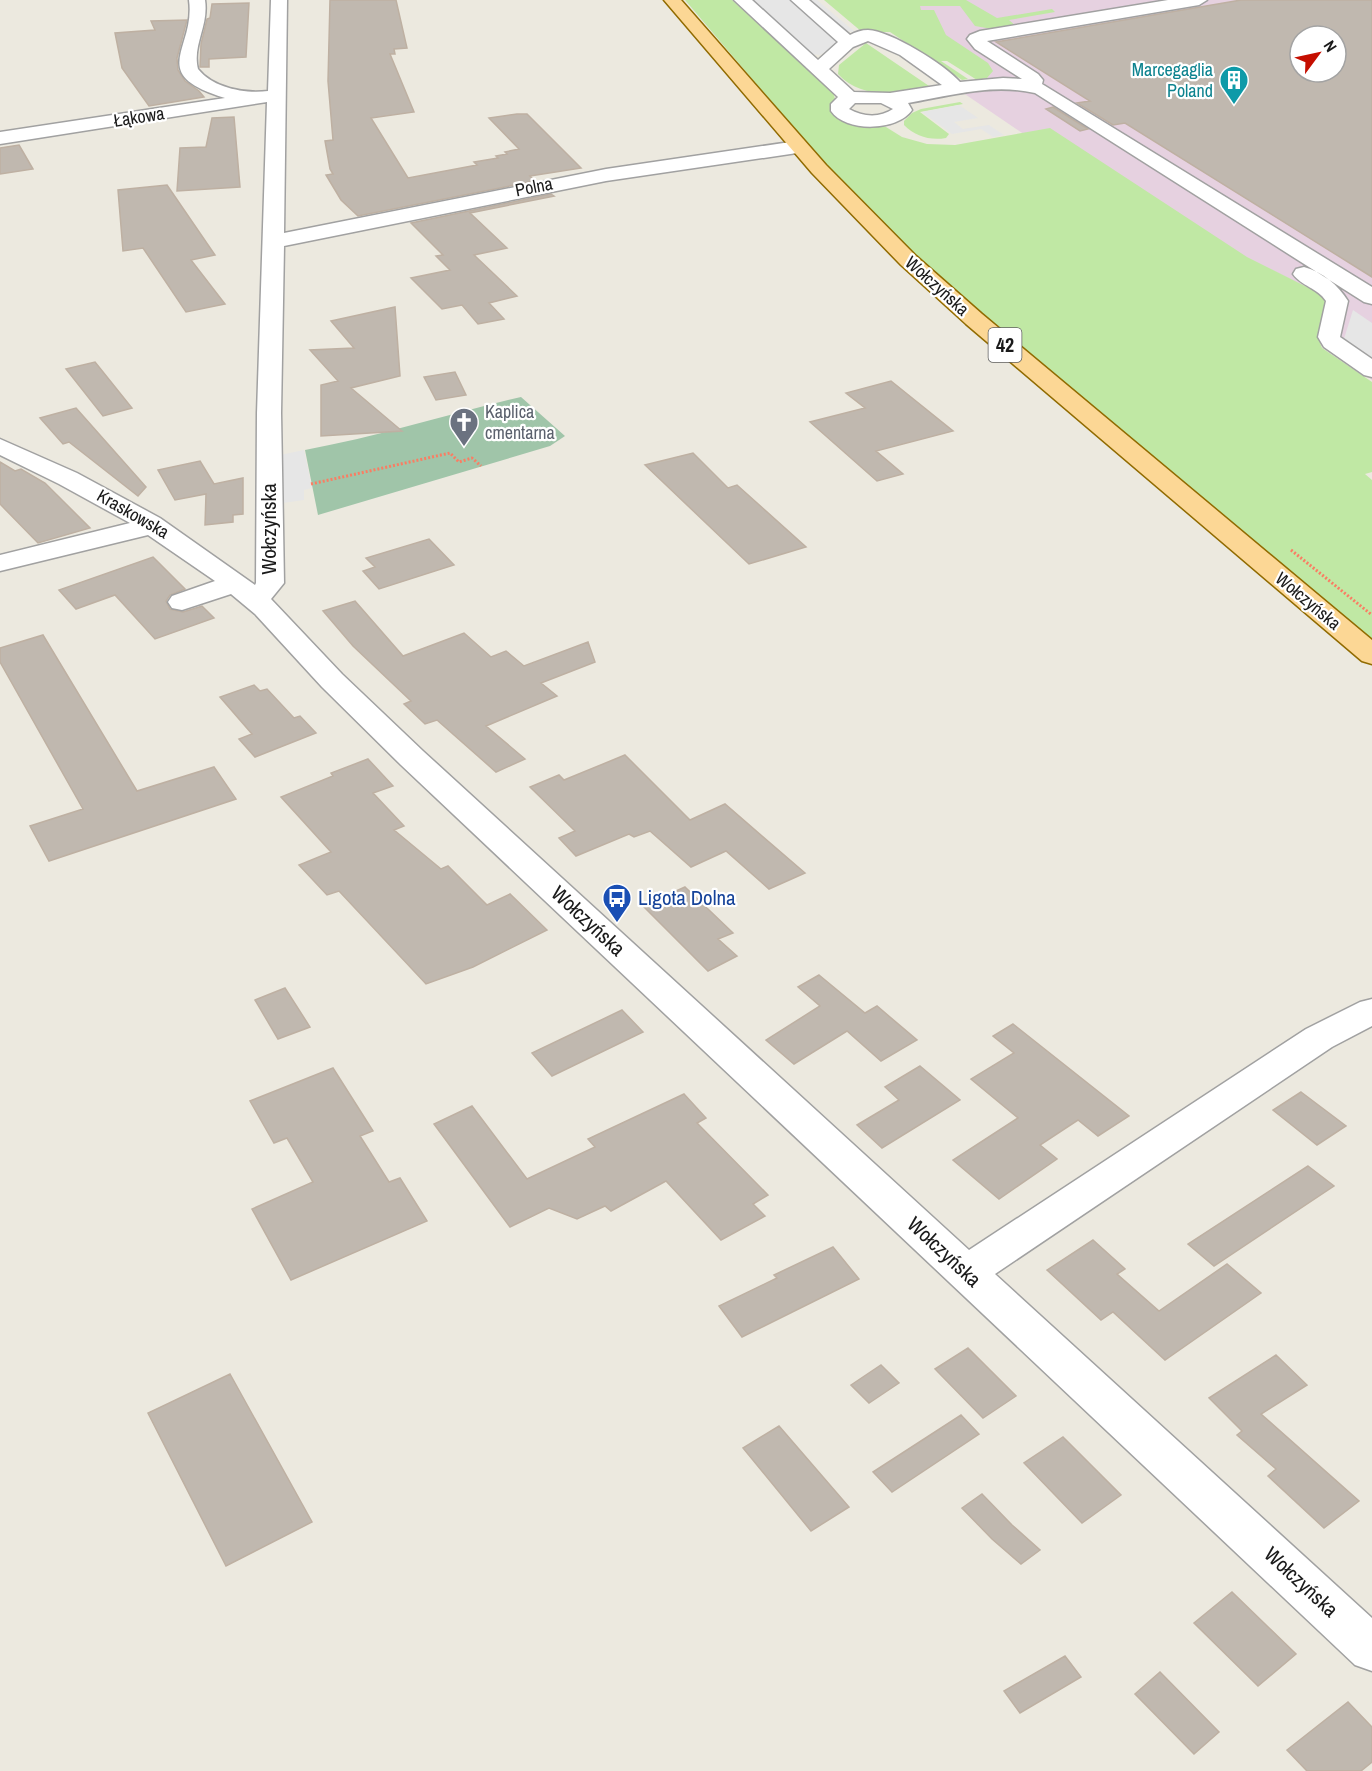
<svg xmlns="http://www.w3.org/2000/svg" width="1372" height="1771" font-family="'Archivo Narrow',sans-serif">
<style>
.industrial{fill:#e6d1e0;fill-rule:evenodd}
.grass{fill:#c0e8a4}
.cemetery{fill:#a0c5a9}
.parking{fill:#e6e6e6}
.building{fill:#c0b8af;stroke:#beb0a2;stroke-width:1.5;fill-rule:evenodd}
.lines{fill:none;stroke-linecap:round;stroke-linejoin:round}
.minor-casing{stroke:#a1a1a1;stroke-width:3}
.major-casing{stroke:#916b00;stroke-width:3}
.path{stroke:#fa7d63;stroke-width:3;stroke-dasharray:2 2;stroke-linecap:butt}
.minor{fill:#fff;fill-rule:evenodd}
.major{fill:#fcd795;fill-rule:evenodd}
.labels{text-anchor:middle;stroke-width:4.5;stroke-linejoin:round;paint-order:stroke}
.far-culture-label{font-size:18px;fill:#0d838f;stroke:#fff;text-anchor:end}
.far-street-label{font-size:18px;fill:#1a1a1a;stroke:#fff}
.far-worship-label{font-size:18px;fill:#5b616d;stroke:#fff;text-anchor:start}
.shield{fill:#fff;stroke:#5f5f5f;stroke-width:1.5}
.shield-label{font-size:20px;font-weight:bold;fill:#1a1a1a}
.street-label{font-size:21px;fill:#1a1a1a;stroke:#fff}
.transit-label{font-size:21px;fill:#164399;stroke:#fff;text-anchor:start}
</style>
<rect width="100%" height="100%" fill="#ece9df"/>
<path class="industrial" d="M 916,0 L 1372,0 L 1372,380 L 1053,165 L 1028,137 L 956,88 L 979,80 L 940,54 ZM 1300,36 L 1336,36 L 1336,72 L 1300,72 Z"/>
<path class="grass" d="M 685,0 L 732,0 L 833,92 L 835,99 L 831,110 L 836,115 L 886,127 L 902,137 L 927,144 L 955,145 L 1050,128 L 1247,257 L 1329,298 L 1320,343 L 1322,348 L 1372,382 L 1372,472 L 1365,474 L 1372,480 L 1372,639 L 982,316 L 850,194 Z
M 824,0 L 966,0 L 997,18 L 1052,9 L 1055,12 L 1009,20 L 1016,26 L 992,29 L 975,26 L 960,6 L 920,6 L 921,10 L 934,10 L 946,35 L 988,63 L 993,71 L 987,78 L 977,80 L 947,61 L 941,61 L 968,79 L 962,80 L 890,32 L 862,32 Z
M 866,43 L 932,88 C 900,92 862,101 838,74 L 839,65 Z
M 960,102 L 963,104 L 920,112 L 949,134 L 946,138 C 930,141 915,136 904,125 L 904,121 L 912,113 L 921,109 Z"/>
<path class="cemetery" d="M 521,397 L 565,436 L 550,446 L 318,515 L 305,450 C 377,437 448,414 521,397 Z"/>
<path class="parking" d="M 749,0 L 817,0 L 855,32 L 843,31 L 849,37 L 820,55 L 808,54 Z
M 959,105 L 978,118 L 954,122 L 963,129 L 989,125 L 1004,135 L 993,137 L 981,129 L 952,134 L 922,112 Z
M 1353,310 L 1372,323 L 1372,362 L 1343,342 Z
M 304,450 L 312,488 L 304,490 L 304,500 L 276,504 L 280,455 Z"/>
<path class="building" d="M 330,0 L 396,0 L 407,48 L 394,49 L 395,54 L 390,54 L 414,112 L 371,118 L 408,178 L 477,165 L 474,162 L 498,158 L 496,156 L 507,154 L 505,152 L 519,149 L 489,118 L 517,114 L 527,114 L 581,168 L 530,176 L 535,181 L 358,216 L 341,200 L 326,175 L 333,174 L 330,169 L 325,141 L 333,140 L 328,81 Z
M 1241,0 L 1372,0 L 1372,277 L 1125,123 L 1113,125 L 1077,103 L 1090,101 L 996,42 ZM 1300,36 L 1336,36 L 1336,72 L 1300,72 Z
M 249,3 L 246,57 L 209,59 L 209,67 L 200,67 L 201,44 L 207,19 L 210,18 L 212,4 Z
M 187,20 L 177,58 L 178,70 L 185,81 L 199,91 L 204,97 L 149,106 L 122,68 L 115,33 L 155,30 L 151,21 Z
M 1053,107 L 1088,129 L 1080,131 L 1046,109 Z
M 234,117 L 240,187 L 177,191 L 180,148 L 206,147 L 212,118 Z
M 19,145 L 33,169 L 0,174 L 0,148 Z
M 167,185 L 215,255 L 191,260 L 225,304 L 186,312 L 143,248 L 123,251 L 118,190 Z
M 551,194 L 554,196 L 470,213 L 507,248 L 474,255 L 517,296 L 489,303 L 504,319 L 478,324 L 462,305 L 442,309 L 411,278 L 450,270 L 436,256 L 443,255 L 411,223 Z
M 395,307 L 400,376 L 351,388 L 402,431 L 321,436 L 321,385 L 338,381 L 310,350 L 354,348 L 331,321 Z
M 95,362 L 132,408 L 103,416 L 66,369 Z
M 455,372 L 466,395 L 436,400 L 424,377 Z
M 891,381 L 953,431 L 876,451 L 903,474 L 877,481 L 810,422 L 865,408 L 846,393 Z
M 76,408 L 146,487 L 138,496 L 69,442 L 63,444 L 40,418 Z
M 693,453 L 728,488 L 737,485 L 806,547 L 749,564 L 645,465 Z
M 200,461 L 214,484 L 243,478 L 243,514 L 233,515 L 233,522 L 205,525 L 206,494 L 175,500 L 158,470 Z
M 0,462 L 15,471 L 21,469 L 45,483 L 90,528 L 38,543 L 0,504 Z
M 429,539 L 454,565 L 379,589 L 363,571 L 375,567 L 366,558 Z
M 153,557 L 185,589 L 170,595 L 166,601 L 170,609 L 183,612 L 202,606 L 214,618 L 155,639 L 115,595 L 76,609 L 59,590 Z
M 355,601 L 403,656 L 464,633 L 491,657 L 506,651 L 524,666 L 588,642 L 595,662 L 541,683 L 557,696 L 486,726 L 525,759 L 496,772 L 437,720 L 425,724 L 404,704 L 411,701 L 353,646 L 323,611 Z
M 43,635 L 137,791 L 214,767 L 236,799 L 49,861 L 30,826 L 83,809 L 0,662 L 0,648 Z
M 254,685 L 260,691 L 267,689 L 294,718 L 300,716 L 316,733 L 255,757 L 239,739 L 252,734 L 220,697 Z
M 625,755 L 690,820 L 725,804 L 805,873 L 769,889 L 726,851 L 691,867 L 650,831 L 634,837 L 629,834 L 576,856 L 559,838 L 575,831 L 530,787 L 559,775 L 564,780 Z
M 368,759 L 393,786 L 373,793 L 404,826 L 394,830 L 441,869 L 448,866 L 487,905 L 510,894 L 547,930 L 473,967 L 426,984 L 339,891 L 327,895 L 299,865 L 331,852 L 281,797 L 333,776 L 331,773 Z
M 685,887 L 733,933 L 718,939 L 737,956 L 708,971 L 643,906 Z
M 819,975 L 865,1013 L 877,1006 L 917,1040 L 881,1061 L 847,1031 L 794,1064 L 766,1040 L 820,1006 L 798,987 Z
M 285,988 L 310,1027 L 278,1039 L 255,1000 Z
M 622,1010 L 643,1032 L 552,1076 L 532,1053 Z
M 1013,1024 L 1129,1116 L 1098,1136 L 1078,1120 L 1040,1145 L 1057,1159 L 999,1199 L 953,1160 L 1018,1118 L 971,1079 L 1014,1053 L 993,1036 Z
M 920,1066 L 960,1100 L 882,1148 L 857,1125 L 899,1100 L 885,1087 Z
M 333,1068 L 373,1131 L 360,1136 L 389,1182 L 400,1178 L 427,1221 L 291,1280 L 252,1209 L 313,1182 L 287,1138 L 274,1143 L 250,1101 Z
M 1301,1092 L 1346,1126 L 1317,1145 L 1273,1110 Z
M 684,1094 L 706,1118 L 697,1123 L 768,1195 L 753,1204 L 765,1216 L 721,1240 L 666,1181 L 611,1211 L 605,1206 L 577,1219 L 549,1208 L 510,1227 L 434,1124 L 472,1106 L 527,1179 L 595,1147 L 588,1139 Z
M 1308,1166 L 1334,1186 L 1214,1266 L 1188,1244 Z
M 1093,1240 L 1125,1269 L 1117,1274 L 1159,1311 L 1227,1264 L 1261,1293 L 1165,1360 L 1113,1312 L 1101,1320 L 1047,1270 Z
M 833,1247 L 859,1279 L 742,1337 L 719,1306 L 777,1278 L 774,1275 Z
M 968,1348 L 1016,1396 L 983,1418 L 935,1369 Z
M 1276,1355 L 1307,1385 L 1261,1414 L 1359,1501 L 1324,1528 L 1268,1476 L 1276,1469 L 1237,1435 L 1242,1431 L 1209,1398 Z
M 881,1365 L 899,1383 L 869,1403 L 851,1385 Z
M 230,1374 L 312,1522 L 226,1566 L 148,1413 Z
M 961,1415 L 979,1434 L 892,1492 L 873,1472 Z
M 779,1426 L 849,1507 L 811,1531 L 743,1448 Z
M 1063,1437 L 1121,1495 L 1082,1523 L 1024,1463 Z
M 982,1494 L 1012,1525 L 1040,1550 L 1021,1564 L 992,1539 L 962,1508 Z
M 1232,1592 L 1296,1654 L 1258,1686 L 1194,1623 Z
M 1065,1656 L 1081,1677 L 1020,1713 L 1004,1691 Z
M 1160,1672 L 1219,1732 L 1194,1754 L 1135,1694 Z
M 1348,1702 L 1372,1727 L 1372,1762 L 1361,1771 L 1307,1771 L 1287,1750 Z"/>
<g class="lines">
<g class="minor-casing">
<path id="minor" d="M 189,0 L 205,0 C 209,26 192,45 198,69 C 213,88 245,94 268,91 L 271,0 L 287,0 L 284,233 L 606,169 L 797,141 L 804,143 L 807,147 L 804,151 L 797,153 L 606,181 L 284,246 L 281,413 L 284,583 L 271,599 L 342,674 L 423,751 L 969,1250 L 1306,1029 L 1360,1002 L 1372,999 L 1372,1026 L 1332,1047 L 995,1274 L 1372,1618 L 1372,1671 L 1355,1665 L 401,765 L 322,687 L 255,614 L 231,594 L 182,610 L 172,608 L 168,602 L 172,596 L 215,581 L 148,535 L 0,571 L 0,555 L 130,523 L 59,484 L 0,455 L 0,439 L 77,473 L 160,518 L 255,585 L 256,583 L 257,413 L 267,102 L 0,144 L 0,132 L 225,98 C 145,74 196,49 189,0 Z
M 734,0 L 752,0 L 818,60 L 838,42 L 791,0 L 809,0 L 850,35 C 855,32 862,30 868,30 C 891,31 945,65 960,82 L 1003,78 L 1022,79 L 975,49 L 967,39 L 970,35 L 980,31 L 1168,0 L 1207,0 L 1199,5 L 987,41 L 1038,74 L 1043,80 L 1042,84 L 1372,287 L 1372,304 L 1364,302 L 1035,93 C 992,83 950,96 908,103 L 912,110 C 898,131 846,133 831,111 L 831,104 L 838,97 ZM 868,41 L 900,55 L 942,85 L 890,93 L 854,92 L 829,69 L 853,47 ZM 855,103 L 881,103 L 893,109 C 880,118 863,117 849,109 Z
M 1304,267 C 1323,272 1338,285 1348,301 L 1340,337 L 1372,359 L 1372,377 L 1364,375 L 1324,347 L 1318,337 L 1326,301 C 1318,288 1301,286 1293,274 L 1296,269 Z"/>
</g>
<g class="major-casing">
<path id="major" d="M 664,0 L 681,0 L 826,165 L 916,256 L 982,314 L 1372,640 L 1372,664 L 1362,661 L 966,324 L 901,265 L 812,173 Z"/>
</g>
<path class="path" d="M 311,484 L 450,453 L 459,462 L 472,458 L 481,466
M 1291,550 L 1372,615"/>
<use href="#minor" class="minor"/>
<use href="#major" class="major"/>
</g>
<defs>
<g id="building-pin" transform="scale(1.5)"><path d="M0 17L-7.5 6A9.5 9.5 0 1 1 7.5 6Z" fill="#0f9aa8" stroke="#fff"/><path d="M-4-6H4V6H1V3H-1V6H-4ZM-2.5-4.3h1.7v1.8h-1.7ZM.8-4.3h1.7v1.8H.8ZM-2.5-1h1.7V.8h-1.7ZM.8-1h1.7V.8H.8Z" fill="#fff"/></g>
<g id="church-pin" transform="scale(1.5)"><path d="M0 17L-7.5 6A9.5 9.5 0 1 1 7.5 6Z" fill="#6b7280" stroke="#fff"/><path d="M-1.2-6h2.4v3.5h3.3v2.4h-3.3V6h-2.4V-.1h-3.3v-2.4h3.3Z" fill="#fff"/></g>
<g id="bus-pin" transform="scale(1.5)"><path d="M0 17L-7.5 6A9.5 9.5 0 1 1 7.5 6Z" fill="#1a4fb4" stroke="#fff"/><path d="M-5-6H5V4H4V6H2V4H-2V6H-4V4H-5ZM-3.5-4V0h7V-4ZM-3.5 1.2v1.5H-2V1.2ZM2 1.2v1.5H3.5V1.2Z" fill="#fff"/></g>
</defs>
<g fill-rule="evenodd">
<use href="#building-pin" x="1234" y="80"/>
<use href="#church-pin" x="464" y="422"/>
<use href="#bus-pin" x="617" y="898"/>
</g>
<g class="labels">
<g class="far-culture-label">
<text x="1213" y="76">Marcegaglia<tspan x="1213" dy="21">Poland</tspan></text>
</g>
<g class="far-street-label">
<text transform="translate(139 117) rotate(-9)" y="6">Łąkowa</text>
<text transform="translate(534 187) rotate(-11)" y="6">Polna</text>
<text transform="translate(937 286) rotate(42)" y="6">Wołczyńska</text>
<text transform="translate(133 514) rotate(30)" y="6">Kraskowska</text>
<text transform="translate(1308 601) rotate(40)" y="6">Wołczyńska</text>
</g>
<g class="far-worship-label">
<text x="485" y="418">Kaplica<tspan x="485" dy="21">cmentarna</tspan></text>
</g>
<rect class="shield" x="988.5" y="328" width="33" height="34" rx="4.5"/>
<g class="shield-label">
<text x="1005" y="352">42</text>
</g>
<g class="street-label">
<text transform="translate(269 529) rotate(-90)" y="7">Wołczyńska</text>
<text transform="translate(588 921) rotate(43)" y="7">Wołczyńska</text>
<text transform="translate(944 1252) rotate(43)" y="7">Wołczyńska</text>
<text transform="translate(1301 1582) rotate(43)" y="7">Wołczyńska</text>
</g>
<g class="transit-label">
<text x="638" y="905">Ligota Dolna</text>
</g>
</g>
<g transform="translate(1318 54) rotate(57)"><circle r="28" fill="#ffffff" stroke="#a3a3a3" stroke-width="1.5"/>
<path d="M0-4.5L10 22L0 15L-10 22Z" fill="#c50e00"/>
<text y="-9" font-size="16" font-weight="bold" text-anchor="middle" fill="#1a1a1a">N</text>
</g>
</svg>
